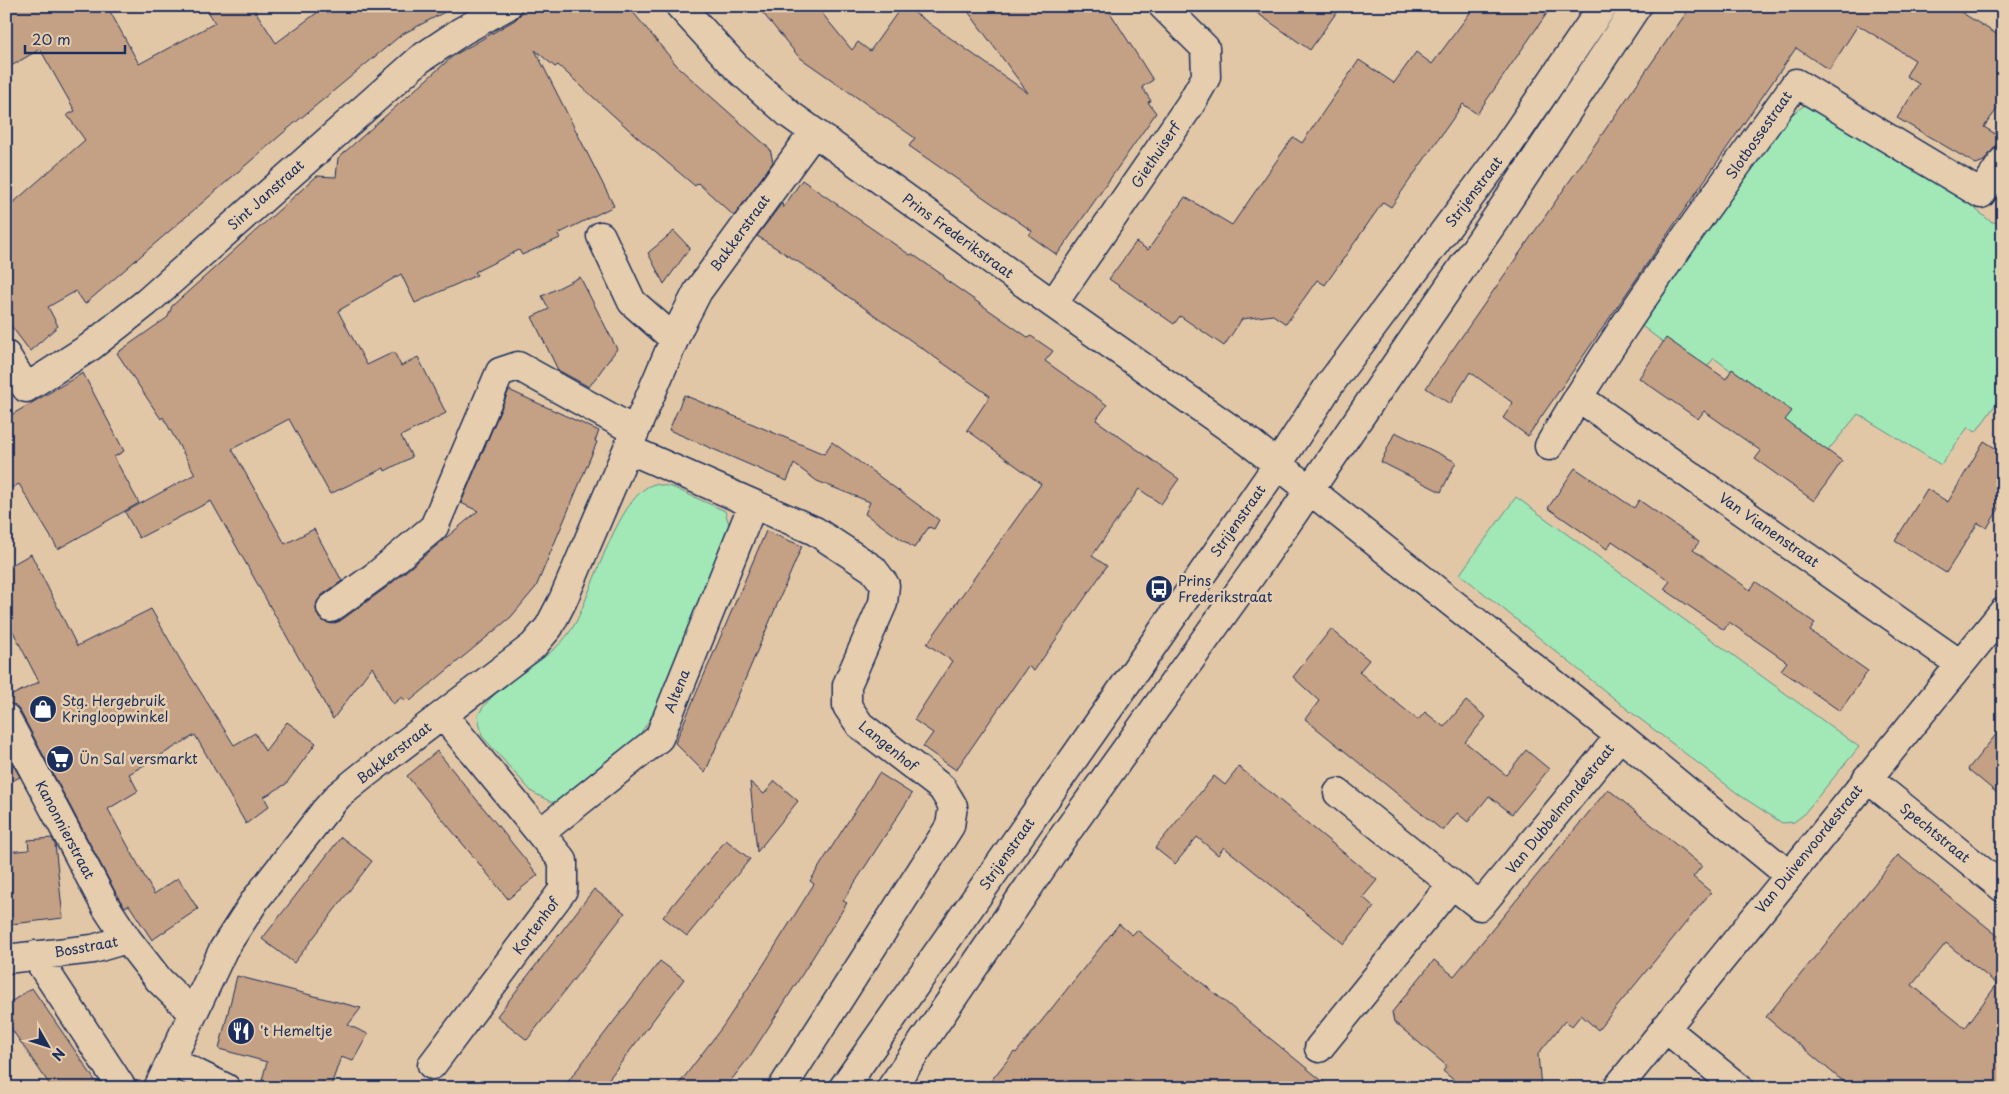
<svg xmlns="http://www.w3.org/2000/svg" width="2009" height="1094" font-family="'Playpen Sans',sans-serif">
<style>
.green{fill:#a1e8b6;stroke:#5e8c8a}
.building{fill:#c4a084;stroke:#1b2f5e;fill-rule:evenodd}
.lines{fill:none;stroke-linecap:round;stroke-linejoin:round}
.minor-casing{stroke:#1b2f5e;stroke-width:31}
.minor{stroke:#e5cdae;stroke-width:28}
.labels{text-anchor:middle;stroke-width:5;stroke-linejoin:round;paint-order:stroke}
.street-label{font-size:14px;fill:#1b2f5e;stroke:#e5cdae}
.poi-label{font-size:14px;fill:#1b2f5e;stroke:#e5cdae;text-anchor:start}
</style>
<rect width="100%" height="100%" fill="#e2c7a6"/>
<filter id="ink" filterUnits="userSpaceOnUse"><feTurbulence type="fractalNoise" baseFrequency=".02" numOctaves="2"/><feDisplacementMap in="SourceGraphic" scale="10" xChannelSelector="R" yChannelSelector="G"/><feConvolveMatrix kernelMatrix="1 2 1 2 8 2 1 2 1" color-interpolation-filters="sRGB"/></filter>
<g filter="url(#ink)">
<path class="green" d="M 1806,104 L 1921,174 L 1952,190 L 1990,221 L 2003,225 L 2003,394 L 1976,432 L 1968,427 L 1941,465 L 1858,414 L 1825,454 L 1772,414 L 1778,406 L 1714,358 L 1703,372 L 1639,324 L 1777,131 L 1790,116 Z
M 655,484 L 672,487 L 725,511 L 730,528 L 656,710 L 636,740 L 559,802 L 551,802 L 532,792 L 482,736 L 478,715 C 501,675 554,664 576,622 C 592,591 620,491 655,484 Z
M 1516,497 L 1859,747 L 1802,816 L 1794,822 L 1782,823 L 1741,796 L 1631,712 L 1460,574 Z"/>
<path class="building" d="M 6,6 L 107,6 L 139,64 L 215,23 L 205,6 L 252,6 L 276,43 L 326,6 L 456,6 L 401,35 L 290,127 L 85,304 L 76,291 L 48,307 L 58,326 L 30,351 L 6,319 L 6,209 L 85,140 L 67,115 L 75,111 L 40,49 L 6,69 Z
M 523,6 L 628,6 L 679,68 L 770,149 L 773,162 L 734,216 L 698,183 L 695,186 L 636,136 L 558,65 L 555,67 L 535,50 L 614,206 L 558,234 L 560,238 L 522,255 L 519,250 L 475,272 L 477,275 L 415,303 L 401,274 L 338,311 L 367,365 L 394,352 L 401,366 L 418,357 L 446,413 L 401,436 L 412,457 L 385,471 L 384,468 L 330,494 L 289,419 L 232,449 L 285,544 L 314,529 L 342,581 L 322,595 L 317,602 L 316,610 L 319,618 L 325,622 L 332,624 L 340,621 L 387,587 L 478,511 L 461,503 L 509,390 L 599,431 L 595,441 L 597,442 L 536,587 L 511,617 L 410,701 L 408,698 L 405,701 L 402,697 L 393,704 L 372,667 L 333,719 L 211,501 L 139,538 L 125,512 L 195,474 L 163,417 L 161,419 L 117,353 L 168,317 L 172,306 L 317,176 L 336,177 L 338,158 L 453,56 L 515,20 L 521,14 Z
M 757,6 L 816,6 L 852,50 L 858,42 L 870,51 L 902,6 L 905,6 L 1028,93 L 964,6 L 1106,6 L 1153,80 L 1142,87 L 1151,101 L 1148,102 L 1156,113 L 1057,255 L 1029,235 L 1032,231 L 909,146 L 915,138 L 799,57 Z
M 1247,6 L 1341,6 L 1310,50 Z
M 1475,6 L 1552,6 L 1477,114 L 1463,104 L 1391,207 L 1383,202 L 1325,285 L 1317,280 L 1286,324 L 1273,315 L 1242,319 L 1224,346 L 1180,316 L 1174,324 L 1109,279 L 1136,242 L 1148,250 L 1185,197 L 1232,225 L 1293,137 L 1302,143 L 1359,60 L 1394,83 L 1416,52 L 1432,64 Z
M 1691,6 L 1951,6 L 2003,38 L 2003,101 L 1984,127 L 2002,138 L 1984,161 L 1976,164 L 1897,118 L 1919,84 L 1906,76 L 1915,60 L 1858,25 L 1829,70 L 1796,48 L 1528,436 L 1503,418 L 1513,403 L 1470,372 L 1450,404 L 1426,388 Z
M 802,180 L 910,255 L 912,254 L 944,276 L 943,278 L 1029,338 L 1031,336 L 1053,351 L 1045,361 L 1107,405 L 1096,420 L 1179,479 L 1161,504 L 1139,489 L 1092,556 L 1107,566 L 1034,671 L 1028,666 L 956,770 L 923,747 L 933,733 L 914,720 L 952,661 L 927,644 L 1041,484 L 967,430 L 990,396 L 803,265 L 757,236 L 782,203 L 783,208 Z
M 674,231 L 690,248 L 664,284 L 648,253 Z
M 580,277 L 617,349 L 589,387 L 558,370 L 532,317 L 549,309 L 542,296 Z
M 1666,338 L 1726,379 L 1732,369 L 1792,411 L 1785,420 L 1842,461 L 1814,501 L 1755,459 L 1761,451 L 1704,411 L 1698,419 L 1639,378 Z
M 83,373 L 124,451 L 114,457 L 139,503 L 58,549 L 19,484 L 6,491 L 6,418 Z
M 684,395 L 824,454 L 832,442 L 939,520 L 934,529 L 929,527 L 914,548 L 865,514 L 870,502 L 817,481 L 794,464 L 787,481 L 669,430 Z
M 1395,432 L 1456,462 L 1441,492 L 1381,462 Z
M 1984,441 L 2003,453 L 2003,502 L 1987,528 L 1978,523 L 1946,573 L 1895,541 L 1927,489 L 1948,502 Z
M 1575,468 L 1634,508 L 1639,500 L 1699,542 L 1693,550 L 1722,570 L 1750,590 L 1756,582 L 1815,623 L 1810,631 L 1868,671 L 1840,711 L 1781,670 L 1787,662 L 1729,622 L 1724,630 L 1664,589 L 1670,581 L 1612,541 L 1607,549 L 1548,508 Z
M 766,531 L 802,546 L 705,773 L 675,743 Z
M 31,554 L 77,646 L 151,609 L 181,661 L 234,745 L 255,733 L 265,751 L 287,722 L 316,743 L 286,784 L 264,797 L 269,806 L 246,824 L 195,735 L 129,774 L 138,791 L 108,809 L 154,894 L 178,878 L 198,909 L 152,940 L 129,905 L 125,907 L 119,899 L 20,711 L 14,705 L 6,702 L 6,698 L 39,682 L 6,618 L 6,568 Z
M 1331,629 L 1369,660 L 1359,672 L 1418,720 L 1425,712 L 1444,727 L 1466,701 L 1486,717 L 1465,742 L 1506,775 L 1526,750 L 1549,769 L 1512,814 L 1489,796 L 1468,822 L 1457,813 L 1443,831 L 1305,719 L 1319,701 L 1293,677 Z
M 2003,726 L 2003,798 L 1968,769 Z
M 437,751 L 538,875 L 508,899 L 407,776 Z
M 6,752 L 20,777 L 6,784 Z
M 1239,767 L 1377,880 L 1363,897 L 1374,907 L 1344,944 L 1224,847 L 1218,855 L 1197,837 L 1175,864 L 1155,848 L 1214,776 L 1225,785 Z
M 879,773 L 912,794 L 843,901 L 847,903 L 779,1011 L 750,1056 L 725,1088 L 676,1088 L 723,1026 L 764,964 L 814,884 L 810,881 Z
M 775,781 L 798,801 L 757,852 L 750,782 L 764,794 Z
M 1608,789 L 1702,866 L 1693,877 L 1711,892 L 1598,1030 L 1581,1015 L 1572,1026 L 1565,1021 L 1538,1054 L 1541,1088 L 1463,1088 L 1443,1071 L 1447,1066 L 1394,1022 L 1392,1012 L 1434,960 L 1454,976 Z
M 341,837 L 372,861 L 294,963 L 262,939 Z
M 52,838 L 55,844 L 63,918 L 12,924 L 12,919 L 6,919 L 6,852 L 29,850 L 28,840 Z
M 726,840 L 750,859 L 687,936 L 663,917 Z
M 1898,855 L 2003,940 L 2003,1088 L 1851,1088 L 1766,1017 ZM 1946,943 L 1997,984 L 1965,1028 L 1912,985 Z
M 594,889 L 625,913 L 527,1040 L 497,1016 Z
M 1119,924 L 1132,935 L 1137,930 L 1331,1088 L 985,1088 L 1014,1052 L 1016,1053 Z
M 660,961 L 684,979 L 602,1088 L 563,1088 Z
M 237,976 L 361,1008 L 348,1025 L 368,1034 L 353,1061 L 341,1057 L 330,1088 L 284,1088 L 262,1080 L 267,1062 L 219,1049 Z
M 32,988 L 78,1055 L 100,1088 L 52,1088 L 30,1056 L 6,1021 L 6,1005 Z"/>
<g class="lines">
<g class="minor-casing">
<path id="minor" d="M 680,6 L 738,69 L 789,114 L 1053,304 L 1248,441 L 1620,736
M 601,236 L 632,302 L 674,339
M 1053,304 L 1190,105 L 1206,77 L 1205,48 L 1163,6
M 6,355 L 26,388 L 90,347 L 147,302 L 420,59 L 462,31 L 507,6
M 1578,397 L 1960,664
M 1549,446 C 1623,319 1711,202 1796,83 L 1981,194 L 2003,161
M 628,449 L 815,531 L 873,569 L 885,585 L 883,603 L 847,685 L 847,706 L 860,725 L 942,788 L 953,806 L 950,826 L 782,1088
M 331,608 L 378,574 L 434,527 L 500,372 L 518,366 L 635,431
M 6,718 L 106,907 L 127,939
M 1867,778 L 2003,888
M 1338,793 L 1452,884
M 540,833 L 659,738 L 753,504
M 35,955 L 122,1088
M 6,959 L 93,949 L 127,939 L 159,980 L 193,1013
M 1665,1028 L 1739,1088
M 1319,1048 L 1452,884 L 1480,906 L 1620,736 L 1789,875
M 171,1061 L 226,1088
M 432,1065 L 563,890 L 563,861 L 443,715
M 158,1088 L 223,950 L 256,899 L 324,812 L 339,795 L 365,774 L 533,646 L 549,627 L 563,600 L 680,326 L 698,291 L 814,132
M 843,1088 L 1128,681 L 1278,464 L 1330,384 L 1505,150 L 1603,6
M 891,1088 L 1058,844 L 1252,574 L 1497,217 L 1637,6
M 1617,1088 L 2003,612"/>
</g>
<use href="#minor" class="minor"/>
</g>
</g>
<defs>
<g id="bus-disc" transform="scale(1.4375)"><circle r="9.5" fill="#1b2f5e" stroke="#e5cdae"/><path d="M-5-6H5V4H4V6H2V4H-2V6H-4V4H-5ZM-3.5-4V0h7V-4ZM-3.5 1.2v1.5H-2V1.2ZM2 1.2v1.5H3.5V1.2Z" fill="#fff"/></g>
<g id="shop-disc" transform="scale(1.4375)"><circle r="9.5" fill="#1b2f5e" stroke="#e5cdae"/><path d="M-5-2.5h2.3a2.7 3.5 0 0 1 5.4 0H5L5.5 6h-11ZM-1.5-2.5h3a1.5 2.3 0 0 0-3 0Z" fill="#fff"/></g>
<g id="supermarket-disc" transform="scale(1.4375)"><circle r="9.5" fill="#1b2f5e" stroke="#e5cdae"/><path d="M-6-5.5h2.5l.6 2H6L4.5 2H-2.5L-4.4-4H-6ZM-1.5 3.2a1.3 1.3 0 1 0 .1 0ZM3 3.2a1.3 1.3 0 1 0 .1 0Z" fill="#fff"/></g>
<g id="restaurant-disc" transform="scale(1.4375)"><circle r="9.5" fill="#1b2f5e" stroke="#e5cdae"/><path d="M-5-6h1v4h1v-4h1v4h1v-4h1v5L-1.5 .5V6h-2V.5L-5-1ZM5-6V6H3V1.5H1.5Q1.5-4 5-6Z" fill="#fff"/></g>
</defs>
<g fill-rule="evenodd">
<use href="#bus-disc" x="1159" y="589"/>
<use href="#shop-disc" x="43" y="709"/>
<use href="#supermarket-disc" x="60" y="759"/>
<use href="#restaurant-disc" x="241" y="1031"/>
</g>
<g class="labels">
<g class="street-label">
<text transform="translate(1759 135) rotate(-55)" y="5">Slotbossestraat</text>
<text transform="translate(1156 155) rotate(-56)" y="5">Giethuiserf</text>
<text transform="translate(1474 192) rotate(-53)" y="5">Strijenstraat</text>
<text transform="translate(266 195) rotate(-42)" y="5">Sint Janstraat</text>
<text transform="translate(740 233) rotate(-54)" y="5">Bakkerstraat</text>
<text transform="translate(958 236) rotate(36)" y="5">Prins Frederikstraat</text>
<text transform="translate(1238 521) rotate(-55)" y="5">Strijenstraat</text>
<text transform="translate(1769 530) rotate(35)" y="5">Van Vianenstraat</text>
<text transform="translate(677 691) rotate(-68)" y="5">Altena</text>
<text transform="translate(888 746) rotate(39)" y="5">Langenhof</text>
<text transform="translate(394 753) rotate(-38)" y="5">Bakkerstraat</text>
<text transform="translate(1560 809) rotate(-51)" y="5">Van Dubbelmondestraat</text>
<text transform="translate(65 830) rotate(62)" y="5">Kanonnierstraat</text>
<text transform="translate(1935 833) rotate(39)" y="5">Spechtstraat</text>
<text transform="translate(1809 849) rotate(-51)" y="5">Van Duivenvoordestraat</text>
<text transform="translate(1007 854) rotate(-55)" y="5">Strijenstraat</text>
<text transform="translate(536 926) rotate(-53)" y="5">Kortenhof</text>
<text transform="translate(86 947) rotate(-10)" y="5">Bosstraat</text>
</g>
<g class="poi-label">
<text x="1178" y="586">Prins<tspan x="1178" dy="16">Frederikstraat</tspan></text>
<text x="62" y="706">Stg. Hergebruik<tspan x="62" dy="16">Kringloopwinkel</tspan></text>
<text x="79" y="764">Ün Sal versmarkt</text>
<text x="260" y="1036">'t Hemeltje</text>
</g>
</g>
<rect width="2009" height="1094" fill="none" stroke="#e5cdae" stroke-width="25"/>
<rect x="12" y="12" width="1984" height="1069" fill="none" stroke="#1b2f5e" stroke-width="2" filter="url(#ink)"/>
<g transform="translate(48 1046) rotate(129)" stroke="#e5cdae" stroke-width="4" paint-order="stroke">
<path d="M0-4L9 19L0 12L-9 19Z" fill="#1b2f5e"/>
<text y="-8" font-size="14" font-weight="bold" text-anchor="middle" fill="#1b2f5e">N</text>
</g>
<path d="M25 45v8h100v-8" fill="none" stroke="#1b2f5e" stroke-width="2.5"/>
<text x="32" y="45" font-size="15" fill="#1b2f5e" stroke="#e5cdae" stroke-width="4" paint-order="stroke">20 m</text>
</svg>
